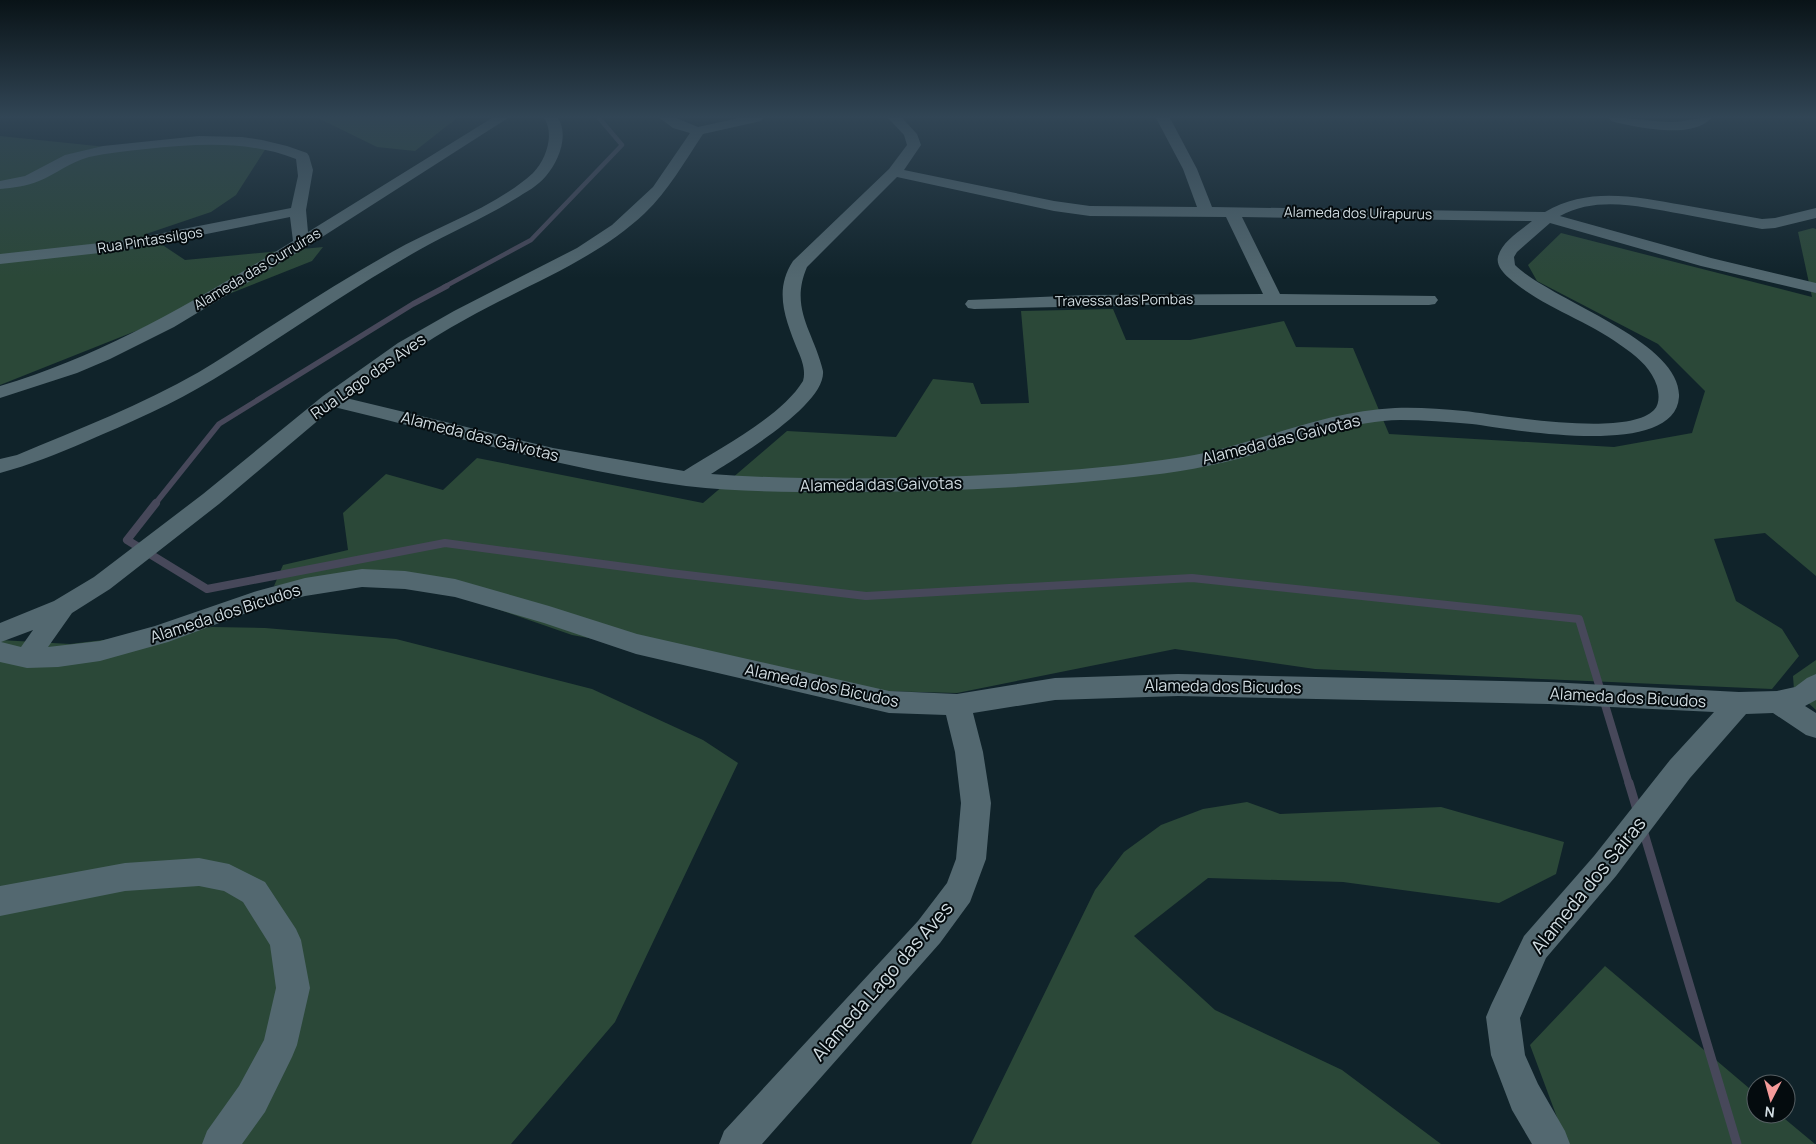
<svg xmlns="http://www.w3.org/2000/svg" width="1816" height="1144" font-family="Manrope,sans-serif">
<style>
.green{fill:#2b4838}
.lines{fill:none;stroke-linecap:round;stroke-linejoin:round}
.stream-far3{stroke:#47485a;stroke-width:4.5}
.stream-far2{stroke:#47485a;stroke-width:5.5}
.stream-far1{stroke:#47485a;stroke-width:8}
.stream{stroke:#47485a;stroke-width:9}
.minor{fill:#536870;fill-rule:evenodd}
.labels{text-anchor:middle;stroke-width:4;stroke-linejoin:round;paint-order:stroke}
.far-street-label{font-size:14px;fill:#d2dde2;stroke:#040b0e}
.street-label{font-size:16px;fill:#d2dde2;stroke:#040b0e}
.near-street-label{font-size:19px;fill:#d2dde2;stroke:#040b0e}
</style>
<rect width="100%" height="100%" fill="#10232a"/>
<path class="green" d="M 318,118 L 457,118 L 415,151 L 377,147 Z
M 0,136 L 126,149 L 213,141 L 268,145 L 236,195 L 211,212 L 146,234 L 185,260 L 323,247 L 312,261 L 0,385 Z
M 1813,228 L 1816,229 L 1816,576 L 1765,533 L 1714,539 L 1736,601 L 1782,629 L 1799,656 L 1772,689 L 1315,669 L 1175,649 L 957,693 L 880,691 L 572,635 L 388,571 L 274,586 L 283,565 L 348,550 L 343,513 L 386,474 L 443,490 L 477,458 L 703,503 L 787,431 L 896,437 L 933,379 L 973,383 L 981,404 L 1029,403 L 1021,311 L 1113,309 L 1126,340 L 1190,340 L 1284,321 L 1296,347 L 1353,348 L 1389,434 L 1614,447 L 1692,433 L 1705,391 L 1658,344 L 1537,281 L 1528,265 L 1561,233 L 1812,297 L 1798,232 Z
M 212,627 L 265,628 L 396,639 L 592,689 L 703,740 L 738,763 L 615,1022 L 511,1144 L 0,1144 L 0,640 L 70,644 Z
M 1816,660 L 1816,710 L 1794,690 L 1793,676 Z
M 1247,802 L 1280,814 L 1441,807 L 1564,842 L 1556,874 L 1499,903 L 1343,882 L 1208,878 L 1134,936 L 1215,1010 L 1342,1070 L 1441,1144 L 971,1144 L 1095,890 L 1124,852 L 1161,825 L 1203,809 Z
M 1605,966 L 1756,1094 L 1756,1114 L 1779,1114 L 1815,1144 L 1567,1144 L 1530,1045 Z"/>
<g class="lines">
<path class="stream-far3" d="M 444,287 L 531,240 L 622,145 L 599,118"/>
<path class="stream-far2" d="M 155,504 L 219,424 L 413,304 L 447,286"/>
<path class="stream-far1" d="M 156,503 L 127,540 L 207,589 L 445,543 L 670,573 L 866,596 L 1192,578 L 1579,619 L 1629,784"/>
<path class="stream" d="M 1629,783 L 1638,813
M 1643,830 L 1737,1144"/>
<path class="minor" d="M 492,118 L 508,118 L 308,246 L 174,327 L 110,359 L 77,373 L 0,398 L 0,386 C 106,355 200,298 293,241 L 290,217 L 127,250 L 0,264 L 0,254 L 127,240 L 291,208 L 298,176 L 296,159 C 247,140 197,144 146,149 C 127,151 108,153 89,157 C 70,162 56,174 39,181 C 27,186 13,188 0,189 L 0,181 L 25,176 L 65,155 L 103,146 L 199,136 L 242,137 L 262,140 L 287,146 L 307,153 L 309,156 L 313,170 L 306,210 L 308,232 Z
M 544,118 L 558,118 C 569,135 559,161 546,176 C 538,186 526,192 515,199 C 484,218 451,232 419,250 C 348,290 283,337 214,379 C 173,404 129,423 85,442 C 57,454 30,465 0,473 L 0,459 L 17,455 C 79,429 141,405 199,372 C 226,356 252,338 279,321 C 316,297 353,274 392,252 C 437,226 493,209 533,173 C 546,160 555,134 544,118 Z
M 660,118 L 676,118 L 698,127 L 739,118 L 763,118 L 761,121 L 703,134 C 685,161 668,191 645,213 C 594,261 526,285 466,319 C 424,342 385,370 346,398 L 553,448 L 684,471 C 720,448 781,417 803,381 C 806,371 802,360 798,351 C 786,321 773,291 793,261 L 889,169 L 907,145 L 904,135 L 888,118 L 902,118 L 917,134 L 921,145 L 904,170 L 1054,201 L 1090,206 L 1197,207 L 1183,169 L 1156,118 L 1170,118 L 1197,169 L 1212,207 L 1545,212 C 1589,186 1636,197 1683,205 C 1709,210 1736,214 1762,219 L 1775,218 L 1816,208 L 1816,218 L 1775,228 L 1762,229 C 1735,224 1708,219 1682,214 C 1642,207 1598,195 1560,216 L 1711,258 L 1816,283 L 1816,293 L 1701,266 L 1550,223 L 1517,252 L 1514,257 L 1515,265 C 1550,300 1682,341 1679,397 C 1675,460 1511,429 1472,424 C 1448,422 1424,420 1400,420 C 1348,421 1302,441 1252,455 C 1214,466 1174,473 1134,477 C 1036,488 937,492 838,492 C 787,492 736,492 686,486 C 566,470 451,435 334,407 L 219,504 L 110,589 L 72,613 L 48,647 L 100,641 L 155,626 L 257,591 L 305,578 L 362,569 L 405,571 L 455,579 L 549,606 L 637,634 L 889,691 L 957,694 L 1055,678 L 1178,674 L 1549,682 L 1739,692 L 1777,691 L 1795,687 L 1807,678 L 1816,674 L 1816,700 L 1805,706 L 1816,713 L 1816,738 L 1806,735 L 1773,713 L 1746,714 L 1690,778 L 1616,876 L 1546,958 L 1520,1018 L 1525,1055 L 1538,1084 L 1565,1131 L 1570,1144 L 1532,1144 L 1512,1110 L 1491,1055 L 1486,1017 L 1491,1005 L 1524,936 L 1594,856 L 1670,760 L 1714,712 L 1549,704 L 1178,696 L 1055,700 L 973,713 L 983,752 L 991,803 L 986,859 L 970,902 L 940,943 L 762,1144 L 719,1144 L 724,1131 L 918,921 L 947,883 L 956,859 L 961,803 L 955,752 L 946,715 L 889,713 L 636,654 L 544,623 L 455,597 L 405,589 L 362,587 L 305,596 L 263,607 L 168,642 L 100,661 L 58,667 L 27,668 L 0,662 L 0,623 L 54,601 L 94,577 L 203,494 L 323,396 L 398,343 L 454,311 L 577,248 L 612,225 L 653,187 L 690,133 L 673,128 ZM 897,177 L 1054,211 L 1090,216 L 1226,217 L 1263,294 L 1088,295 L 968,300 L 965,304 L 968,308 L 974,309 L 1145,305 L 1429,305 L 1435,304 L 1438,300 L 1435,296 L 1280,294 L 1242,217 L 1532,221 C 1521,230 1501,242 1498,257 C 1496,265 1503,273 1509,278 C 1543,308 1590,321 1626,349 C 1640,359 1652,370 1657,386 C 1659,394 1660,404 1654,410 C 1627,438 1501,415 1464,411 C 1441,409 1418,407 1395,408 C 1322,411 1255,445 1183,457 C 1112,468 1039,473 966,476 C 881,479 796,480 711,474 C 737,457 826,405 823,371 C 814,332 789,309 807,267 ZM 33,630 L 21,647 L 1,642 Z
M 1609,118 C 1630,117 1651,122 1672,122 C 1686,122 1697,117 1711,118 C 1693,140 1635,127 1611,121 Z
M 199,858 L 229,864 L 265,882 L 296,929 L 301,940 L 310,988 L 297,1045 L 292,1057 L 265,1112 L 242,1144 L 202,1144 L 207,1131 L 239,1086 L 264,1040 L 276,988 L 270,945 L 243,902 L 224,891 L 199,886 L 125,891 L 0,916 L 0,886 L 125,863 Z"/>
</g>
<linearGradient id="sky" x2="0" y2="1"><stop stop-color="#091317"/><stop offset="0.42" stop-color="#314555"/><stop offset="1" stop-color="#314555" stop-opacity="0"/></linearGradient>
<rect width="1816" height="278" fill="url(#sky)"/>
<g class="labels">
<g class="far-street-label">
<text transform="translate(1358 213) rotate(1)" y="5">Alameda dos Uírapurus</text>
<text transform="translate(150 240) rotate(-9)" y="5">Rua Pintassilgos</text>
<text transform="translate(257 269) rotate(-31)" y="5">Alameda das Curruíras</text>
<text transform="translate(1124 300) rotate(-1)" y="5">Travessa das Pombas</text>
</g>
<g class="street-label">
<text transform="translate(368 376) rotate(-35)" y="6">Rua Lago das Aves</text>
<text transform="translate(480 436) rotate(14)" y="6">Alameda das Gaivotas</text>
<text transform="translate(1281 439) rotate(-14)" y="6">Alameda das Gaivotas</text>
<text transform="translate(881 484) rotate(-1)" y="6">Alameda das Gaivotas</text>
<text transform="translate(225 613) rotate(-18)" y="6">Alameda dos Bicudos</text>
<text transform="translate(822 685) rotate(12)" y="6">Alameda dos Bicudos</text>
<text transform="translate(1223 686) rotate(1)" y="6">Alameda dos Bicudos</text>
<text transform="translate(1628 697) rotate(3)" y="6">Alameda dos Bicudos</text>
</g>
<g class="near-street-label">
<text transform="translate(1588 885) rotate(-51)" y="7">Alameda dos Sairas</text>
<text transform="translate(882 981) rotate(-49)" y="7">Alameda Lago das Aves</text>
</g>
</g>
<g transform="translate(1771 1099) rotate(186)"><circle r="24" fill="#040b0e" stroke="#565f63"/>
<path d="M0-4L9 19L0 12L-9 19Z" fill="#f59b9a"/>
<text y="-8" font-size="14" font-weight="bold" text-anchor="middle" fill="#d2dde2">N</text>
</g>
</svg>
